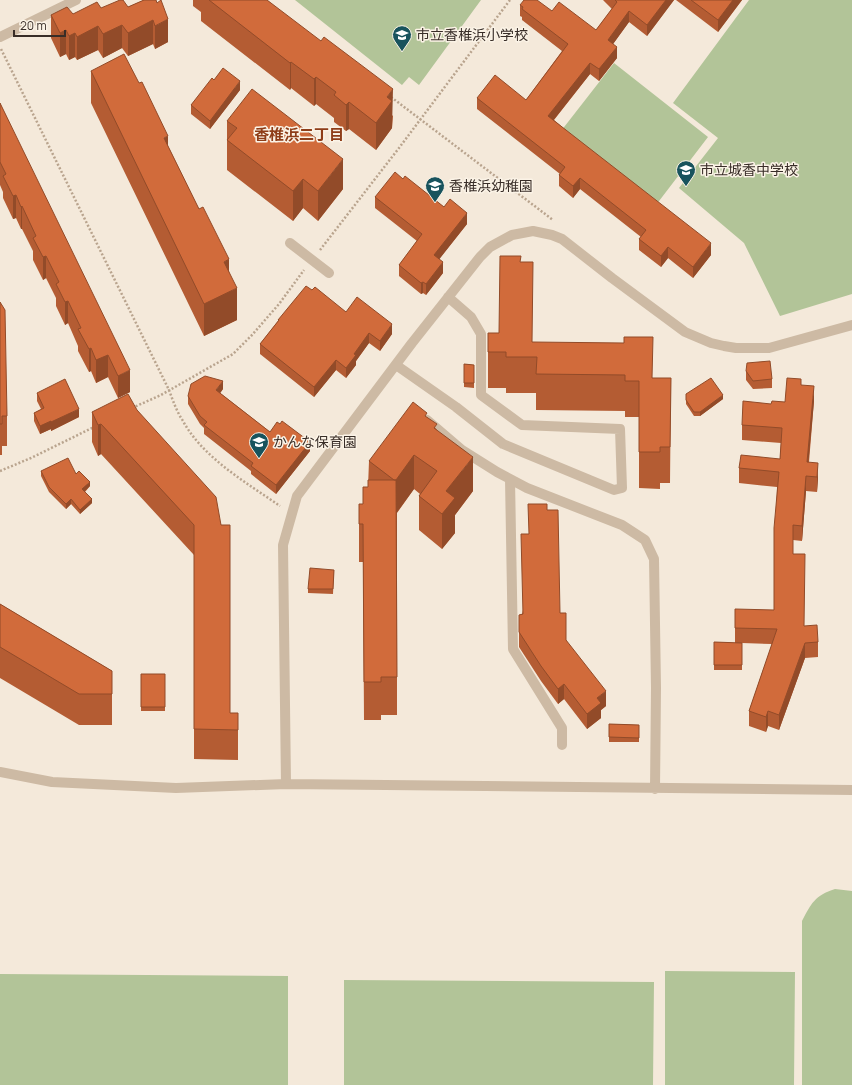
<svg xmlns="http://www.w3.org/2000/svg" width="852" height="1085" font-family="Manrope,'Noto Sans JP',sans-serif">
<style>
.grass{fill:#b2c498}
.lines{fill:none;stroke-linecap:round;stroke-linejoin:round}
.path{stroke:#b9a48e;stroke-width:2.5;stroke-dasharray:2 2;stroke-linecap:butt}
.minor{stroke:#cdbaa4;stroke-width:10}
.wall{fill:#b45c33}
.shaded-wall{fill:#924b29}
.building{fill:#d16b3b;stroke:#924b29}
.labels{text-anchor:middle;stroke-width:3;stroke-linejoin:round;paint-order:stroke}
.poi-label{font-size:14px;fill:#382d27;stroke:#fbf3e6;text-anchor:start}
.neighbourhood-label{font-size:15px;font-weight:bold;fill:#8e3d18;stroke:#fbf3e6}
</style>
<rect width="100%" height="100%" fill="#f4e9da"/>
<path class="grass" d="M 295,0 L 481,0 L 419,85 L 409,77 L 402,85 Z
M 749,0 L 852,0 L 852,294 L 780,316 L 744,243 L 679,188 L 718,138 L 673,103 Z
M 614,63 L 708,137 L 656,205 L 561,131 Z
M 835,889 L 852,891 L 852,1085 L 802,1085 L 802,921 C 811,904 815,895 835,889 Z
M 665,971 L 795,972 L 794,1085 L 665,1085 Z
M 0,974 L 288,976 L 288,1085 L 0,1085 Z
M 344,980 L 654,982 L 653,1085 L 344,1085 Z"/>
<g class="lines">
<path class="path" d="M 1,49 L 169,390 C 173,401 177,412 183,421 C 203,458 247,483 280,506
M 391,97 L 553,220
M 320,250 L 399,148 L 510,0
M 132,408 L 161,395 L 233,354 L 252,335 L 279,304 L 304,270
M 0,471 L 31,458 L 94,427"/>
<path class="minor" d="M 0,37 L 76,0
M 290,243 L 329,273
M 396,365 L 456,407 L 503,444 L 614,490 L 622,488 L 620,429 L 522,425 L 481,395 L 481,334 L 471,317 L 448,297
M 427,420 L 462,450 L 497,472 L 527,488 L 622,525 L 645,540 L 654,559 L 656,688 L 655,789
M 510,479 L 513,649 L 562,728 L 562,745
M 0,772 L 52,782 L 176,788 L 286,784 L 852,790
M 286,784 L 283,545 L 297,496 L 412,343 L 480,257 L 490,247 L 512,235 L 533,231 L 552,235 L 562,239 L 612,278 L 685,332 L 711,343 L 724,346 L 736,348 L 769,348 L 852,325"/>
</g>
<path class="wall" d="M 144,0 L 168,42 L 155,49 L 153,44 L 128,56 L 122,48 L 103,58 L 98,50 L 77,60 L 75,57 L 69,60 L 66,54 L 60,57 L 51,38 L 51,15 L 73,14 L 101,8 L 128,7 Z
M 193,0 L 267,0 L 393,116 L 392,128 L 376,150 L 349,129 L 346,131 L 334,122 L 334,118 L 316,104 L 314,106 L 291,88 L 290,90 L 201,21 L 201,12 L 193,6 Z
M 603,0 L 674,0 L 647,36 L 629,22 L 613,44 L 617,58 L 599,81 L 590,74 L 554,120 L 711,255 L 693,278 L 668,258 L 661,267 L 639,250 L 639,239 L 641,237 L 580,189 L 573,198 L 559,186 L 559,175 L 560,174 L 477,109 L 477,98 L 526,100 L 562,51 L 522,20 L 522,17 L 520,16 L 520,5 L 552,11 L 596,30 L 612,9 Z
M 676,0 L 742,0 L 718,32 Z
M 91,71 L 168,146 L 229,271 L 237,320 L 204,336 L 91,103 Z
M 214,80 L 240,90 L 210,129 L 191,114 L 191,105 Z
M 0,103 L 130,392 L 118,398 L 108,377 L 96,383 L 91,371 L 89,372 L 78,351 L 78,346 L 68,323 L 65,325 L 56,306 L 56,298 L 46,278 L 43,280 L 33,260 L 33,251 L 22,229 L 21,229 L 16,218 L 13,219 L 3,198 L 3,192 L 0,185 Z
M 227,121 L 343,189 L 318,221 L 303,208 L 293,221 L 227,170 Z
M 403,179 L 444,207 L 467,224 L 439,259 L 443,273 L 426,295 L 423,293 L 421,294 L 399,276 L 399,265 L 417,241 L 375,208 L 375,197 Z
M 521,262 L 532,342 L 653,378 L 671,378 L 670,483 L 660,483 L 660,489 L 639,488 L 639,417 L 625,417 L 625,411 L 536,410 L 536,393 L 506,393 L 506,388 L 488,388 L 488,333 L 499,333 Z
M 312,290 L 346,312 L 392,334 L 380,351 L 369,343 L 356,361 L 356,365 L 346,378 L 336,370 L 314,397 L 260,354 L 260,344 L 278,321 L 278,320 Z
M 0,302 L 7,416 L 7,446 L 2,446 L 2,455 L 0,455 Z
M 464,364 L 474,365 L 474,388 L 464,387 Z
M 746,371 L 772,379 L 772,388 L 753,389 L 746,380 Z
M 801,385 L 814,401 L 809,462 L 818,478 L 817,492 L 806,491 L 802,541 L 793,540 L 793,554 L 804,626 L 818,642 L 818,657 L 805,658 L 779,730 L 768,726 L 766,732 L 749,726 L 749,711 L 772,644 L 742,643 L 742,670 L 714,670 L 714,642 L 735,643 L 735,628 L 774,610 L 777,487 L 739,483 L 739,468 L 780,459 L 781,443 L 742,440 L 742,425 L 771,404 L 785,402 Z
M 223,389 L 220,393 L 270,432 L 310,451 L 276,494 L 251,474 L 251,471 L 204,434 L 204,428 L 200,424 L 188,404 L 188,396 Z
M 37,393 L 79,417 L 51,431 L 51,429 L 40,434 L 34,421 L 34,413 L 41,409 L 37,401 Z
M 686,394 L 723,399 L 700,416 L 694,416 L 686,404 Z
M 137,410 L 221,525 L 230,713 L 238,713 L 238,760 L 194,759 L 194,555 L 101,454 L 98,456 L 92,442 L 92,412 Z
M 427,417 L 437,430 L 473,491 L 455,515 L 455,533 L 442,549 L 419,530 L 419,496 L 420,494 L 414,489 L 397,513 L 397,715 L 381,715 L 381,720 L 364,720 L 363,562 L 359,562 L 359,504 L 363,504 L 368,487 L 369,461 Z
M 41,471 L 76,474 L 90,486 L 85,492 L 92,503 L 80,514 L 71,504 L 66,509 L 49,492 L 41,476 Z
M 547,510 L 560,613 L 566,640 L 606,706 L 601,710 L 601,718 L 587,729 L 564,699 L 558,704 L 541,681 L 519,647 L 519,615 L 522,614 Z
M 334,570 L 333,594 L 308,593 L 308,589 Z
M 0,604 L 112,671 L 112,725 L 79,725 L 0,678 Z
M 141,674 L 165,674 L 165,711 L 141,711 Z
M 609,724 L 639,725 L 639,742 L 609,742 Z"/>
<path class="shaded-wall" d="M 666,0 L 674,0 L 647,36 L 647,25 Z
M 733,0 L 742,0 L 718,32 L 718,20 Z
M 629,11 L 629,22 L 608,51 L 608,40 Z
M 168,19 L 168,42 L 155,49 L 155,26 Z
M 153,20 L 153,44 L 128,56 L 128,33 Z
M 122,25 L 122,48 L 103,58 L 103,34 Z
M 98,26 L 98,50 L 77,60 L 77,37 Z
M 66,30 L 66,54 L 60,57 L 60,33 Z
M 75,33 L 75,57 L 69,60 L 69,36 Z
M 617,47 L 617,58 L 599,81 L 599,69 Z
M 291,62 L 291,88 L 290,90 L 290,63 Z
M 590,63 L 590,74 L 548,127 L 548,116 Z
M 316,77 L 316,104 L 314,106 L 314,79 Z
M 240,81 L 240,90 L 210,129 L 210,121 Z
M 393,89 L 392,128 L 376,150 L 376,123 L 387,97 Z
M 349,102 L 349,129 L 346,131 L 346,105 Z
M 168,136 L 168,168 L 164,138 Z
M 343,159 L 343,189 L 318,221 L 318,191 Z
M 580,178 L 580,189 L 573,198 L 573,186 Z
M 303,179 L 303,208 L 293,221 L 293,191 Z
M 16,195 L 16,218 L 13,219 L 13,196 Z
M 22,206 L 22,229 L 21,229 L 21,207 Z
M 467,213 L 467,224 L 434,266 L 434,255 Z
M 711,243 L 711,255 L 693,278 L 693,267 Z
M 668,247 L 668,258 L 661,267 L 661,256 Z
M 46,256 L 46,278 L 43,280 L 43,257 Z
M 229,259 L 229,291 L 224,262 Z
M 443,262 L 443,273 L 426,295 L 426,284 Z
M 423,282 L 423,293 L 421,294 L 421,283 Z
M 237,288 L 237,320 L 204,336 L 204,304 Z
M 68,301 L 68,323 L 65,325 L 65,302 Z
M 392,324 L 392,334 L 380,351 L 380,341 Z
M 369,333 L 369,343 L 356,361 L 356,365 L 346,378 L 346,368 L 354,354 Z
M 91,348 L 91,371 L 89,372 L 89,349 Z
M 108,355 L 108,377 L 96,383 L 96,360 Z
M 336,360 L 336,370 L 314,397 L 314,387 Z
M 130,370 L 130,392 L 118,398 L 118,376 Z
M 223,381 L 223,389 L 216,399 L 216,390 Z
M 814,386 L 814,401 L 807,477 L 807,462 Z
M 723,395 L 723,399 L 700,416 L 700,412 Z
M 79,409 L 79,417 L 51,431 L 51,422 Z
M 51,421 L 51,429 L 40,434 L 40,426 Z
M 101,424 L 101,454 L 98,456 L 98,425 Z
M 310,442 L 310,451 L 276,494 L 276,485 Z
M 414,455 L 414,489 L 395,515 L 395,481 Z
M 473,457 L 473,491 L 455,515 L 455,533 L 442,549 L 442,514 L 446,491 Z
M 818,463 L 818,478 L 817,492 L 817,477 Z
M 806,476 L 806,491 L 802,541 L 802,526 Z
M 90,482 L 90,486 L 82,494 L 82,489 Z
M 71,499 L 71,504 L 66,509 L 66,504 Z
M 92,499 L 92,503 L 80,514 L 80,510 Z
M 805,643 L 805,658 L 779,730 L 779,715 Z
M 564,684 L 564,699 L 558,704 L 558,689 Z
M 606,691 L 606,706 L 601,710 L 601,718 L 587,729 L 587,714 L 597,698 Z
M 768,711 L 768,726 L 766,732 L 766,717 Z"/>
<path class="building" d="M 120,0 L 123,0 L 128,7 L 144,0 L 156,0 L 157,3 L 161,0 L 168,19 L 155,26 L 153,20 L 128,33 L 122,25 L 103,34 L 98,26 L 77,37 L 75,33 L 69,36 L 66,30 L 60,33 L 51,15 L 67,7 L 73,14 L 97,2 L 101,8 Z
M 209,0 L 267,0 L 321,41 L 324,37 L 393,89 L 387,97 L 392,101 L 376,123 L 349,102 L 346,105 L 334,95 L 336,92 L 316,77 L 314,79 L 291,62 L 290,63 Z
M 524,0 L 537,0 L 552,11 L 559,2 L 596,30 L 617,2 L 615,0 L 666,0 L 647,25 L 629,11 L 608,40 L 617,47 L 599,69 L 590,63 L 548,116 L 711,243 L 693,267 L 668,247 L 661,256 L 639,239 L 646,230 L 580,178 L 573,186 L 559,175 L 565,167 L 477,98 L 495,75 L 526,100 L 568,44 L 522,9 L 523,7 L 520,5 Z
M 691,0 L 733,0 L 718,20 Z
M 124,54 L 139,83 L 142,82 L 168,136 L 164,138 L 199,209 L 203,207 L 229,259 L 224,262 L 237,288 L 204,304 L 91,71 Z
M 223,68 L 240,81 L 210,121 L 191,105 L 212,78 L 214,80 Z
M 252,89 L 343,159 L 318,191 L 303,179 L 293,191 L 227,140 L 237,128 L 227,121 Z
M 0,103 L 130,370 L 118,376 L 108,355 L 96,360 L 91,348 L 89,349 L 78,329 L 81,328 L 68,301 L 65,302 L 56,284 L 59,282 L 46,256 L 43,257 L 33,238 L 36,236 L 22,206 L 21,207 L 16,195 L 13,196 L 3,176 L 6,174 L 0,162 Z
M 395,172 L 403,179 L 405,176 L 444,207 L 450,199 L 467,213 L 434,255 L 443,262 L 426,284 L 423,282 L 421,283 L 399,265 L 422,234 L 375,197 Z
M 500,256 L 521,256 L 520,262 L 533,262 L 532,342 L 624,343 L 624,337 L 653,337 L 652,378 L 671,378 L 670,447 L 660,447 L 660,452 L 639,452 L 639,381 L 625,381 L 625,375 L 536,374 L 537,357 L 506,357 L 506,352 L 488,352 L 488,333 L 499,333 Z
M 306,286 L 312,290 L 315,287 L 346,312 L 357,297 L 392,324 L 380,341 L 369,333 L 354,354 L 356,355 L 346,368 L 336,360 L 314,387 L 260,344 L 279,320 L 278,320 Z
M 0,302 L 5,310 L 7,416 L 2,416 L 2,424 L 0,424 Z
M 770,361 L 772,379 L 753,381 L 746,371 L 747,363 Z
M 464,364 L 474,365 L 474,383 L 464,383 Z
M 205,376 L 223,381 L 216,390 L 270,432 L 277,422 L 280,424 L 282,421 L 310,442 L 276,485 L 251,466 L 253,463 L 204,425 L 207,422 L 200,416 L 188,396 L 191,384 Z
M 711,378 L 723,395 L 700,412 L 694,412 L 686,400 L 686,394 Z
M 787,378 L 801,379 L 801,385 L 814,386 L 807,462 L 818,463 L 817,477 L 806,476 L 802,526 L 793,525 L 793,554 L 805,554 L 804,626 L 817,625 L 818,642 L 805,643 L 779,715 L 768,711 L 766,717 L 749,711 L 777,629 L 735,628 L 735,609 L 774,610 L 774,528 L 779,472 L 739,468 L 741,455 L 780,459 L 782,428 L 742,425 L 743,401 L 771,404 L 772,401 L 785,402 Z
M 65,379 L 79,409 L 51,422 L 51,421 L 40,426 L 34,413 L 44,408 L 37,393 Z
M 128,394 L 137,410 L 216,497 L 221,525 L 230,525 L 230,713 L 238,713 L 238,730 L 194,729 L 194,525 L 101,424 L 98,425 L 92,412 Z
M 413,402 L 427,413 L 425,416 L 437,424 L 434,428 L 473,457 L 446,491 L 455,498 L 442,514 L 419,496 L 437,471 L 414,455 L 396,480 L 394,480 L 369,461 Z
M 68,458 L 76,474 L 79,471 L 90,482 L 82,489 L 92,499 L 80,510 L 71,499 L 66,504 L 49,487 L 41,471 Z
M 368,480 L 396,480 L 397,677 L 381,677 L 381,682 L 364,682 L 363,524 L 359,524 L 359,504 L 363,504 L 363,487 L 368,487 Z
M 528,504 L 547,504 L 547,510 L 558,510 L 560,613 L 566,613 L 566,640 L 606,691 L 597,698 L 601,703 L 587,714 L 564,684 L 558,689 L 541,666 L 519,632 L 519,615 L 523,614 L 521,534 L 529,534 Z
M 310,568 L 334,570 L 333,589 L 308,589 Z
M 0,604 L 112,671 L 112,694 L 79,694 L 0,647 Z
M 714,642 L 742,643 L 742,665 L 714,665 Z
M 141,674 L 165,674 L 165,707 L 141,707 Z
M 609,724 L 639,725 L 639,738 L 609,737 Z"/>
<defs>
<g id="school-pin" transform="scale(1)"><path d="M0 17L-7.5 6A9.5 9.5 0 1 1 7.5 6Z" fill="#18535d" stroke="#fbf3e6"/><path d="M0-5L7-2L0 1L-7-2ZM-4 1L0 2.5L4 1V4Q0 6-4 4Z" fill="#fff"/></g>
</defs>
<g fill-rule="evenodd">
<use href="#school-pin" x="402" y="35"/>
<use href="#school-pin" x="686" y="170"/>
<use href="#school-pin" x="435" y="186"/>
<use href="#school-pin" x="259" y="442"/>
</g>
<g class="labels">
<g class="poi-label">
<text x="416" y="40">市立香椎浜小学校</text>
<text x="700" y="175">市立城香中学校</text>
<text x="449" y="191">香椎浜幼稚園</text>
<text x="273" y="447">かんな保育園</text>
</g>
<g class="neighbourhood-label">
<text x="299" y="140">香椎浜二丁目</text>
</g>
</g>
<path d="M14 30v6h51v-6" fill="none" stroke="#382d27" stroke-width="2"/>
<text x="20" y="30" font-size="12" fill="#382d27" stroke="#fbf3e6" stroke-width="3" paint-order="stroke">20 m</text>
</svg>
